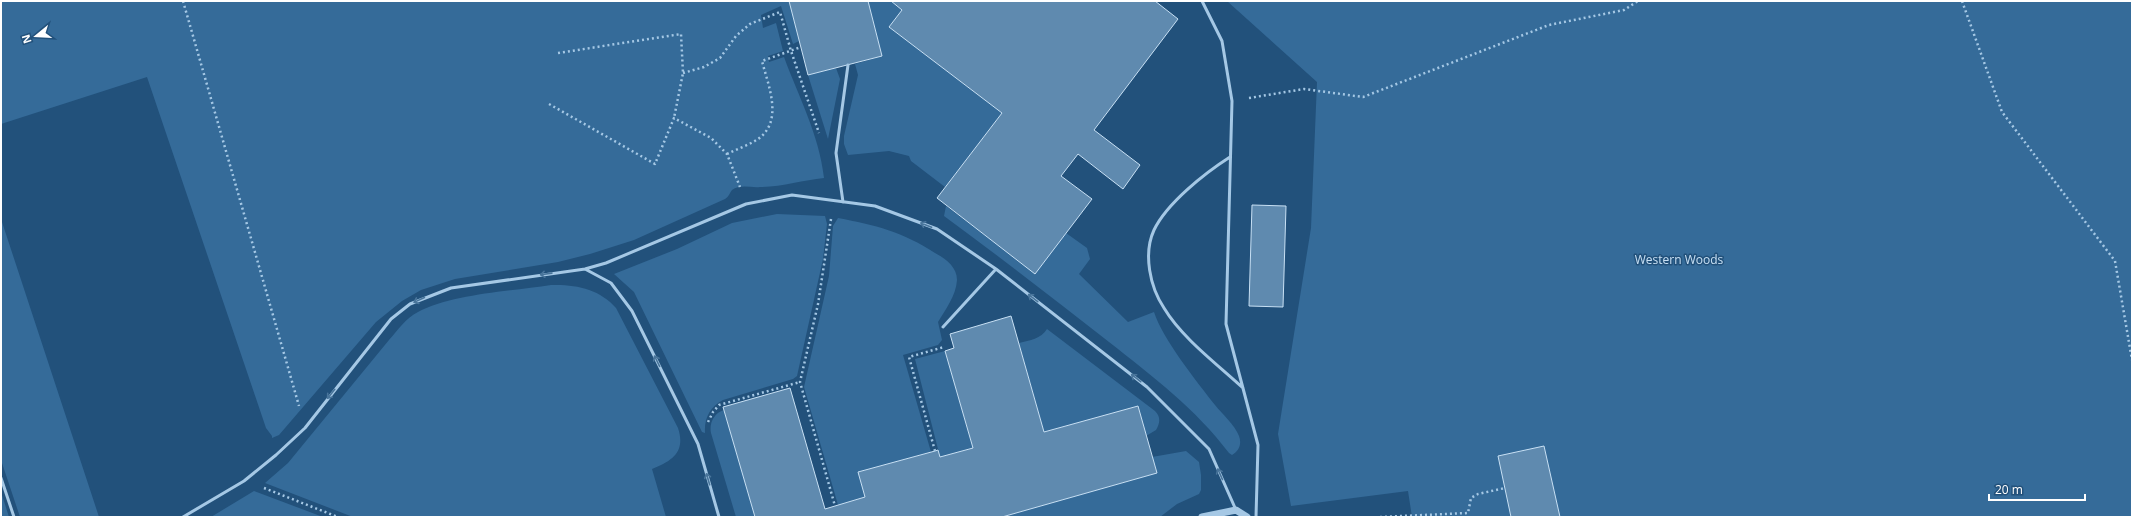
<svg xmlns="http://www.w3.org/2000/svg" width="2133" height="518" viewBox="0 0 2133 518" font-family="'Open Sans',sans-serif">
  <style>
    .green { fill: #356b99 }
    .building { fill: #5f8aaf; stroke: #c8e0f4 }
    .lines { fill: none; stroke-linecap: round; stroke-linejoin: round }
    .path { stroke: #a5c8e5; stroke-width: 2.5; stroke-dasharray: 2 3; stroke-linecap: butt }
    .service { stroke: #a5c8e5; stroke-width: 3 }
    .tertiary { stroke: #a5c8e5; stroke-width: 7 }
    .oneway { stroke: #49759b }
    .labels { text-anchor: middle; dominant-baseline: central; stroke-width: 3; stroke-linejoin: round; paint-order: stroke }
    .park-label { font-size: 12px; fill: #c8e0f4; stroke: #22517b }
  </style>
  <rect width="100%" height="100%" fill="#22517b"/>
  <path class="green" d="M1 1H789L799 41 793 44 781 6 761 15 763 28 776 23 783 51 768 56 769 62 784 57C799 98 819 134 824 178 803 180 782 187 760 187 751 188 740 184 732 190 730 192 729 197 725 199L634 240 590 254 558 262 455 279 421 290 402 301 376 322 279 435 272 438V436L266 428 147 77 1 124Z
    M868 1H891L902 10 889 27 1002 113 945 187 911 161 909 156 889 151 848 155 844 144V136L858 75 855 64 882 56Z
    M1227 1H2132V517H1412L1408 491 1291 506 1278 434 1311 228 1317 82Z
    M836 68 840 79 828 139 808 75Z
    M946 206 1035 273 1066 233 1087 248 1090 259 1079 274 1128 322 1154 312C1162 338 1197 382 1215 405 1222 414 1235 425 1239 436 1242 444 1239 451 1232 455L1229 453C1196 409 1152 376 1109 342 1054 299 1000 257 944 216Z
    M777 214 825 216 827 224 823 259 797 376 793 379 723 400C710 407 704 418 705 433L702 432 634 292 614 274 677 249 732 223Z
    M838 218C875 225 903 232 935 253 946 259 957 267 957 280 956 296 945 310 938 322L942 340 938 345 903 355 931 452 859 472 865 497 838 505 804 387 829 276 833 226Z
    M1 219 99 517H20L1 460Z
    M551 285C575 284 600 289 616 308L678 428C686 452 672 461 652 469L666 517H353L265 483 288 463 389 340C398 330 406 318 418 312 451 294 513 291 551 285Z
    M1047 329 1155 411C1161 417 1160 423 1156 430L1146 436 1138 406 1044 432 1019 343C1030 340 1041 339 1047 329Z
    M945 351 973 448 940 457 915 359Z
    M724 410 755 517H736L711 433C709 423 714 413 724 410Z
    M1186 451 1199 462 1201 475V490L1199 494 1177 504 1160 517H1002L1157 473 1152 457Z
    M254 491 323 517H211Z
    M1 492 9 517H1Z"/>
  <path class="building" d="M789 1H868L882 56 808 75Z
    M891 1H1155L1178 19 1094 130 1140 165 1123 189 1078 154 1061 176 1092 199 1035 274 937 198 1002 113 889 27 902 10Z
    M1252 205 1286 206 1283 307 1249 306Z
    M1011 316 1044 432 1138 406 1157 473 1002 517H755L723 407 790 388 825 509 865 497 858 472 935 451 938 450 940 457 973 448 945 351 954 348 950 334Z
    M1544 446 1560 517H1511L1498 456Z"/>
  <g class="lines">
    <path class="path" d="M183 1 299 406
      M1962 1 2002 112 2115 261 2132 360
      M558 53 681 34 683 73 674 118
      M683 73 704 67 720 58 736 36 750 24 780 12 791 51 819 133
      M1249 98 1304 89 1363 97 1549 25 1624 10 1638 1
      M549 104 655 164 674 118 711 138 727 154 740 187
      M727 154C737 149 749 145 758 139 784 121 768 85 762 61L801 47
      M831 219 818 304 800 382 835 506
      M708 422 713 412 719 405 800 382
      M935 451 909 357 944 347
      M264 488 338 517
      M1380 517 1468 513 1471 498 1478 494 1505 488"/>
    <path class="service" d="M1202 1 1222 41 1232 101 1226 324 1258 445 1256 517
      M1230 157C1205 173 1167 203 1154 230 1143 254 1150 287 1164 308 1182 338 1217 364 1243 388
      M843 202 836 153 848 65
      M585 269 611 283 632 311 698 444 719 517
      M943 327 996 269
      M1 478 14 517
      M183 517 244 481 276 455 305 428 391 319 410 304 451 288 585 269 606 263 746 204 792 195 875 206 937 229 996 269 1147 387 1209 449 1236 510"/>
    <path class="tertiary" d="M1202 517 1236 510 1247 517"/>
  </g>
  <defs><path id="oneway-shaft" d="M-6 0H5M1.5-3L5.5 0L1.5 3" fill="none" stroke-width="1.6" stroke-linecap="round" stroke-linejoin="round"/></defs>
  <g class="oneway">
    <use href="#oneway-shaft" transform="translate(926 225) rotate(-159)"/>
    <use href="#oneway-shaft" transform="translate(546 274) rotate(172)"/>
    <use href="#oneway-shaft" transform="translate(1033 298) rotate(-142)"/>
    <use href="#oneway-shaft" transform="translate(419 300) rotate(155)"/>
    <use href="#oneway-shaft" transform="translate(657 361) rotate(-116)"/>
    <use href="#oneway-shaft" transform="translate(1136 378) rotate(-142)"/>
    <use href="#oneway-shaft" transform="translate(331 394) rotate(129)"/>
    <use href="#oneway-shaft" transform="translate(1220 474) rotate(-114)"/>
    <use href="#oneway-shaft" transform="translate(708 479) rotate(-106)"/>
  </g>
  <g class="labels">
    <g class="park-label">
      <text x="1679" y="259">Western Woods</text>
    </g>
  </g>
  <rect width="2133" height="518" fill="none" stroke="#ffffff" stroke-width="4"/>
  <g transform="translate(36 36) rotate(252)" stroke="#22517b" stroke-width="3" paint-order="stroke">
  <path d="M0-3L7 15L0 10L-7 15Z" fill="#ffffff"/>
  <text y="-6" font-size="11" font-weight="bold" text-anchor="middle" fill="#ffffff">N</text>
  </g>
  <path d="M1989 494v6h96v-6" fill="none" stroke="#ffffff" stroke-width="2"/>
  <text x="1995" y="494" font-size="12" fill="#ffffff" stroke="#22517b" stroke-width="3" paint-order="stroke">20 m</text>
</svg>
